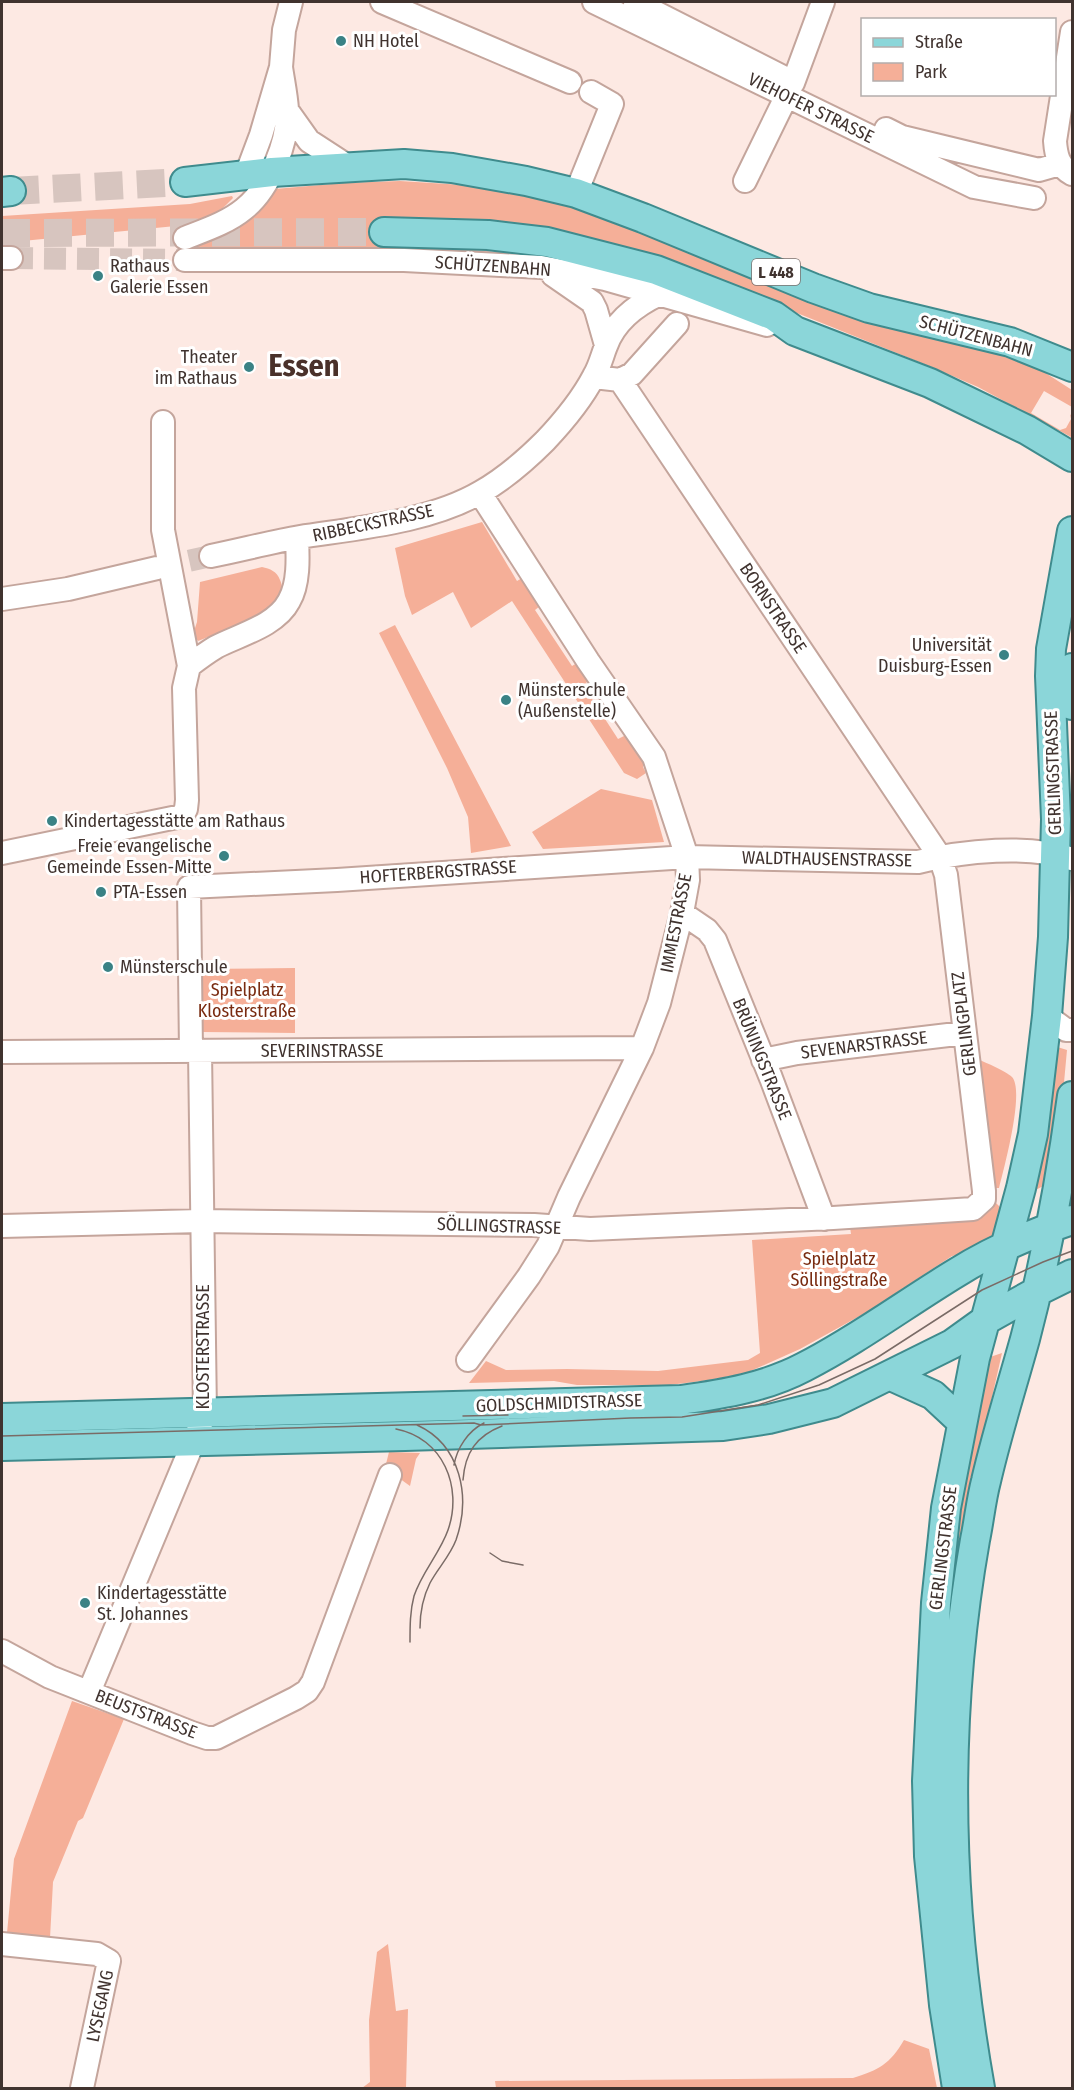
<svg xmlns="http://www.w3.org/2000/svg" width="1074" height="2090" viewBox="0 0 1074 2090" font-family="'Fira Sans Condensed',sans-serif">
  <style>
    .green { fill: #f5af98 }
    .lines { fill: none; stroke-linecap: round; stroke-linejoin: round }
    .minor-tunnel { stroke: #d7c5bf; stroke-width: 22; stroke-dasharray: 22 11; stroke-linecap: butt }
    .major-tunnel { stroke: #d7c5bf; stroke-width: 28; stroke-dasharray: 28 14; stroke-linecap: butt }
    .minor-casing { stroke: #c4a59c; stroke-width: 26 }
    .major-casing { stroke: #3f8b8d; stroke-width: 32 }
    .minor { stroke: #fff; stroke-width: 22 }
    .major { stroke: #8bd6d9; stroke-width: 28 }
    .tram { stroke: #7a6b66; stroke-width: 1.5 }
    .poi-dot { fill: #3a8285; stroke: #fff; stroke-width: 2 }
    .labels { text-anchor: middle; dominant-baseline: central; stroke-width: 6; stroke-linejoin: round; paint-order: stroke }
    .shield { fill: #fff; stroke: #79706d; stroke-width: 1.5 }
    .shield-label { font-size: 16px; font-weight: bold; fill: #40332f }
    .poi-label { font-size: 18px; fill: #40332f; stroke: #fff; text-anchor: start }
    .street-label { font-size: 18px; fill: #40332f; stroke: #fff }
    .park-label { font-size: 18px; fill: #792b10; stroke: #fff }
    .town-label { font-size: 30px; font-weight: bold; fill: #4a312a; stroke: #fff }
  </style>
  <rect width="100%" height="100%" fill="#fde9e3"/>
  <path class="green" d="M400 181 463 185 518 194 576 209 1010 355 1030 363 1072 390V407L1044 391 1031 413 1060 430 1066 428 1071 419 1070 414 1072 417 1071 437 978 387 934 368 710 278 621 249 443 247 534 256 186 250 187 247 275 189 343 183Z
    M232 196 233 198 219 212 186 225 2 243V216L190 204Z
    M482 522 517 581 522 578 540 606 535 610 572 666 582 660 594 677 583 685 618 739 626 735 646 757 643 767 646 773 637 779 624 773 512 601 471 628 453 592 412 615 405 596 395 548Z
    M262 567C270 569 277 571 280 580 293 607 242 625 224 634L221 632 198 641 193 634 197 622 200 582Z
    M395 625 511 846 471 853 468 817 447 768 379 633Z
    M601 789 652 800 664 842 543 849 532 832Z
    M295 968V1033L202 1032 199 969Z
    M1051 1045 1067 1050 1061 1115 1045 1185 1032 1192Z
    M978 1059C986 1063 1006 1071 1012 1077 1025 1091 1004 1168 999 1188H993Z
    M992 1199 1002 1209 994 1237 969 1253 952 1256 867 1312 800 1349 746 1373 710 1380 669 1385H577L554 1381 469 1383 486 1361 506 1370 567 1369 658 1371 748 1360 760 1353 752 1240 851 1234 850 1227Z
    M1002 1353 973 1481 958 1583 953 1581 960 1485 984 1359Z
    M389 1452 420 1453 416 1459 410 1486 385 1468Z
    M72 1701 124 1719 83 1818 78 1821 53 1882 50 1938 7 1933 14 1859Z
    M388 1944 396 2011 408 2009 406 2088H362L370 2082 369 2020 377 1952Z
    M904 2040 929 2049 937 2088H496L495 2081 853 2078C879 2070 890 2064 904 2040Z"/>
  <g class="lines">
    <path class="minor-tunnel" d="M11 258 185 260
      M157 568 211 556"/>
    <path class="major-tunnel" d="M11 191 185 182
      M2 233 384 232"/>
    <g class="minor-casing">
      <path id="minor" d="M382 2 570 82
        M594 2 974 187 1034 198
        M635 2 789 80
        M1072 32 1055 141C1056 156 1059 167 1072 174
        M287 110 309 141 349 167
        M886 129 902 137 1039 170 1060 164
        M246 175 261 135 281 67 284 30 291 2
        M745 181 787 95 784 88 786 84 793 83 823 2
        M576 193 612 104 591 92
        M185 238C205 230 227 223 244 209 269 189 289 142 287 109 286 95 283 81 281 67
        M2 258H11
        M185 260H404L541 267 605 279 767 325
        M553 275 592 302 596 310 606 345
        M620 380 632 374 677 324
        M163 422V530L189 666
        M211 556C241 550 271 542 300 537 358 528 430 522 481 492 504 479 526 460 545 441 563 422 582 399 594 376 600 366 602 356 606 346 615 321 636 305 660 294
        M2 599 68 589 157 568
        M2 853 182 816 186 809 187 800 184 688 189 666C198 659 206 653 216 647 239 635 276 626 289 601 299 584 298 558 297 538
        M682 913 707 930 715 940 771 1078 824 1219
        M1047 1016 1066 1030H1072
        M191 1051 189 887 337 880 687 857 918 862C963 851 1029 844 1072 859
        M2 1052 642 1048
        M763 1060 797 1053 965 1033
        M2 1226 201 1221 534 1225 590 1229 833 1218 973 1209 984 1199V1191L946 875 940 857 620 380 594 377
        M468 1360 529 1276 548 1246 569 1197 642 1048 659 1003 682 913 688 880 687 857 654 757 588 661 480 493
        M2 1651 50 1677 192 1733 207 1738H216L296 1698 307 1691 313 1682 390 1475
        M89 1692 205 1414 200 1051
        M2 1944 97 1954 109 1961 82 2088"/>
    </g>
    <g class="major-casing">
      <path id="major" d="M185 182 272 172 404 164 452 168 526 181 576 193 643 218 813 288 869 308 1010 342 1072 367
        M2 192 11 191
        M384 232 488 235 547 242 656 270 774 316 795 331 930 383 1027 430 1072 457
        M1072 668V705
        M891 1376 933 1395 962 1422
        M2 1418 681 1400C724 1394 766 1387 804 1367 857 1340 905 1304 956 1273 991 1251 1033 1233 1072 1220
        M2 1446 405 1436 723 1426 769 1419 833 1403 952 1344 984 1321 1036 1292 1072 1274
        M957 2088 944 2005 929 1856 927 1781 936 1603 946 1508 975 1358 1021 1188 1033 1134 1047 1016 1053 937 1056 819 1050 676 1051 649 1072 531
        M980 2088C948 1908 943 1721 975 1540 979 1521 981 1500 986 1481 997 1433 1012 1386 1025 1339 1046 1259 1061 1178 1072 1096"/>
    </g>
    <use href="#minor" class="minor"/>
    <use href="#major" class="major"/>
    <path class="tram" d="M463 1416 508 1415
      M417 1425C461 1445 471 1497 456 1540 450 1556 438 1568 430 1583 423 1597 420 1613 420 1628
      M396 1429C443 1438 463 1487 448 1530 440 1553 422 1572 414 1596 410 1611 410 1626 410 1642
      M2 1436 474 1423 481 1425 630 1418 682 1417 758 1405 819 1385 875 1359 982 1290 1043 1262 1072 1251
      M454 1465C457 1448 468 1431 484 1423
      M463 1480C465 1453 476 1436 502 1426
      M490 1553 502 1561 523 1565"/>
  </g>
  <g class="poi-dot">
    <circle cx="341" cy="41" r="6"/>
    <circle cx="98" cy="276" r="6"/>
    <circle cx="249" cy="367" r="6"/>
    <circle cx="1004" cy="655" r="6"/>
    <circle cx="506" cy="700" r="6"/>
    <circle cx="52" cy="821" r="6"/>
    <circle cx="224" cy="856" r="6"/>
    <circle cx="101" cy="892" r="6"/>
    <circle cx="108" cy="967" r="6"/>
    <circle cx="85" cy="1603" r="6"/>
  </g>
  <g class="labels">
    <rect class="shield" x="752" y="259" width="48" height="26" rx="4.5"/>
    <g class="shield-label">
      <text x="776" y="272">L 448</text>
    </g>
    <g class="poi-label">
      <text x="353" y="41">NH Hotel</text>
      <text x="110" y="266">Rathaus<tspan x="110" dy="21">Galerie Essen</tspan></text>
      <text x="237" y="357" text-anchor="end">Theater<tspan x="237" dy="21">im Rathaus</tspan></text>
      <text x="992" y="645" text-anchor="end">Universität<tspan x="992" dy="21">Duisburg-Essen</tspan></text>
      <text x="518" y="690">Münsterschule<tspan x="518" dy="21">(Außenstelle)</tspan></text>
      <text x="64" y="821">Kindertagesstätte am Rathaus</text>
      <text x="212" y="846" text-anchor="end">Freie evangelische<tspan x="212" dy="21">Gemeinde Essen-Mitte</tspan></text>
      <text x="113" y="892">PTA-Essen</text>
      <text x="120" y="967">Münsterschule</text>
      <text x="97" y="1593">Kindertagesstätte<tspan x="97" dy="21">St. Johannes</tspan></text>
    </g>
    <g class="street-label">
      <text transform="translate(811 108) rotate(26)">VIEHOFER STRASSE</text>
      <text transform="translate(493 266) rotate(4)">SCHÜTZENBAHN</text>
      <text transform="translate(976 336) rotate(15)">SCHÜTZENBAHN</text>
      <text transform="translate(373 523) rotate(-12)">RIBBECKSTRASSE</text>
      <text transform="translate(773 608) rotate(56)">BORNSTRASSE</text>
      <text transform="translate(1053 773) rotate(-92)">GERLINGSTRASSE</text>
      <text transform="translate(827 859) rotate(1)">WALDTHAUSENSTRASSE</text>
      <text transform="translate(438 872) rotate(-4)">HOFTERBERGSTRASSE</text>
      <text transform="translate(676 923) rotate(-79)">IMMESTRASSE</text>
      <text transform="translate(964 1024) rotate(-97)">GERLINGPLATZ</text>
      <text transform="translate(864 1045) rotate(-7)">SEVENARSTRASSE</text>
      <text x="322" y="1051">SEVERINSTRASSE</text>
      <text transform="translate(762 1059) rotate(68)">BRÜNINGSTRASSE</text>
      <text transform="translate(499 1226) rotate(2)">SÖLLINGSTRASSE</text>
      <text transform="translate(203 1347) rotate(-90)">KLOSTERSTRASSE</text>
      <text transform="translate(559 1403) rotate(-2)">GOLDSCHMIDTSTRASSE</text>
      <text transform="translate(943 1548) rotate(-83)">GERLINGSTRASSE</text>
      <text transform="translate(146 1714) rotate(21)">BEUSTSTRASSE</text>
      <text transform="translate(100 2006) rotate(-78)">LYSEGANG</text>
    </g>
    <g class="park-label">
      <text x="247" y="990">Spielplatz<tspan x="247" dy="21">Klosterstraße</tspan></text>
      <text x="839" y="1259">Spielplatz<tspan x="839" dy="21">Söllingstraße</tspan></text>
    </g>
    <g class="town-label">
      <text x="304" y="366">Essen</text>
    </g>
  </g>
  <rect width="1074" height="2090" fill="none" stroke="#40332f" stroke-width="6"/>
  <rect x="861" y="18" width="195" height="78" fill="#ffffff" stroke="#b3adac" stroke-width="1.5"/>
  <rect x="873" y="38" width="30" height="9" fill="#8bd6d9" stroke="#b3adac" stroke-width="1.5"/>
  <text x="915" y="48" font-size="18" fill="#40332f">Straße</text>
  <rect x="873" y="63" width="30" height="18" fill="#f5af98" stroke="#b3adac" stroke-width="1.5"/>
  <text x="915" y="78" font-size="18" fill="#40332f">Park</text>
</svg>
